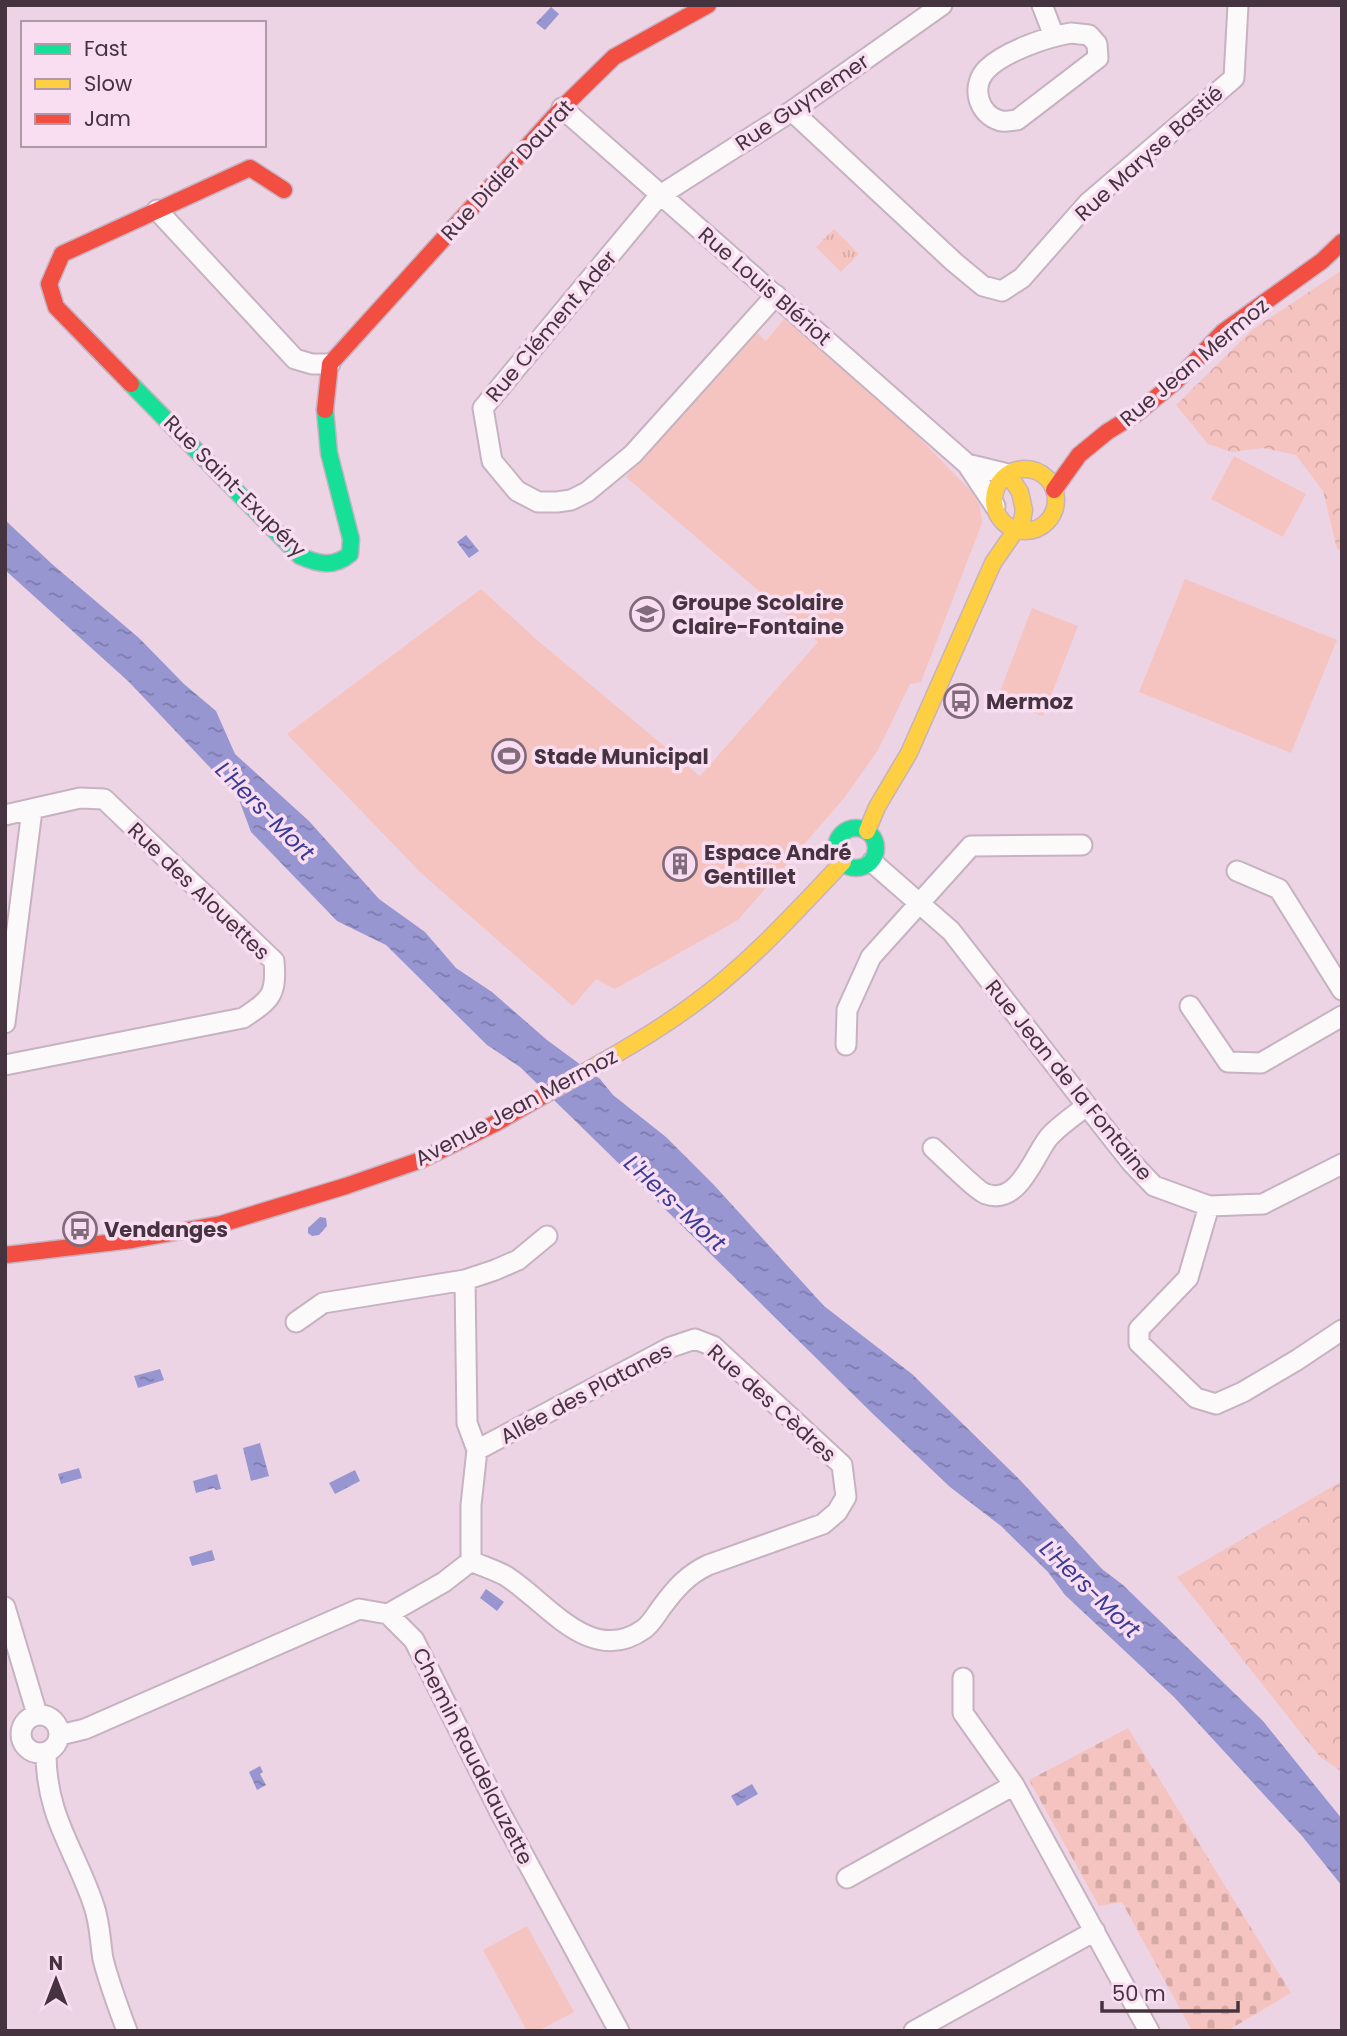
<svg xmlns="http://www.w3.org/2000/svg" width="1347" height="2036" viewBox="0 0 1347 2036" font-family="Poppins,sans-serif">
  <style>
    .grass { fill: #f6c4c0 }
    .forest { fill: url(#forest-crowns) }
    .cemetery { fill: url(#cemetery-stones) }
    .park { fill: url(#park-tufts) }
    .water { fill: url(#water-ripples) }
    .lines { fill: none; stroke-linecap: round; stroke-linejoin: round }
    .street-casing { stroke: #c6b2c0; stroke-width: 23 }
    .fast-casing { stroke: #c6b2c0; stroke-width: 19 }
    .slow-casing { stroke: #c6b2c0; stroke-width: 19 }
    .jam-casing { stroke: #c6b2c0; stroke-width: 19 }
    .street { stroke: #fcf9fb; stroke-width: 19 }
    .fast { stroke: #16e098; stroke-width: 16 }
    .slow { stroke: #ffcf43; stroke-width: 16 }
    .jam { stroke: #f24e42; stroke-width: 16 }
    .labels { text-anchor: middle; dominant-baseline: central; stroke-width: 7; stroke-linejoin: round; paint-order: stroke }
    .street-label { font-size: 21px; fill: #463340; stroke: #f9ddf1 }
    .poi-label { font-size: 21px; font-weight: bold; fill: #463340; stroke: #f9ddf1; text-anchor: start }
    .water-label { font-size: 23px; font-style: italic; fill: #393b96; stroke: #f9ddf1 }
  </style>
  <defs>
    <pattern id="forest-crowns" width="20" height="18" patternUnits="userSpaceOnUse" patternTransform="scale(1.75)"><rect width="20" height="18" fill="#f6c4c0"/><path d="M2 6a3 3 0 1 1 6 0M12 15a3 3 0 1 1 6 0" fill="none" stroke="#d4a9a6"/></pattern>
    <pattern id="cemetery-stones" width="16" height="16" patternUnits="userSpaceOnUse" patternTransform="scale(1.75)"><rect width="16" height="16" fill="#f6c4c0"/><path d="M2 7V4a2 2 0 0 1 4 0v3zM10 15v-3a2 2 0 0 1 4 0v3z" fill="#d4a9a6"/></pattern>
    <pattern id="park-tufts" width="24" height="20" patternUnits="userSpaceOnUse" patternTransform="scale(1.75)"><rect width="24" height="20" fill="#f6c4c0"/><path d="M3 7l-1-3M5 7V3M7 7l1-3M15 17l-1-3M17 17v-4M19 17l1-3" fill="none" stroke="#d4a9a6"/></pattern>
    <pattern id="water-ripples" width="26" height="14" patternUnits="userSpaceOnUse" patternTransform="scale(1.75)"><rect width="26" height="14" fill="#9796d1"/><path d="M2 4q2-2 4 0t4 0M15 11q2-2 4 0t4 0" fill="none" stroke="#7d7bab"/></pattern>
  </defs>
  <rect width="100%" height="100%" fill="#ecd4e5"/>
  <path class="grass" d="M784 319 892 410 972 492 980 506 982 523 921 682 910 684 878 750 845 797 738 920 615 989 596 979 573 1006 421 873 287 734 481 589 536 639 700 776 818 642 626 477 754 330 766 341Z
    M1234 456 1306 494 1283 537 1211 499Z
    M1185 579 1337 640 1291 753 1139 692Z
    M1032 608 1078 626 1043 716 997 699Z
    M527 1926 574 2012 538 2031H527L483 1950Z"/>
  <path class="forest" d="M1342 270V552L1337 549 1323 491 1296 455 1263 448 1232 452 1208 444 1176 405 1253 329Z
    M1342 1481V1772L1320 1757 1177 1577Z"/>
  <path class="cemetery" d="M1128 1728 1291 1993 1227 2031H1192L1122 1902 1099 1906 1029 1780Z"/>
  <path class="park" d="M834 229 859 254 841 272 816 247Z"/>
  <path class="water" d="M551 7 559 14 545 30 536 23Z
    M5 520 52 564 139 638 184 684 216 711 235 754 309 821 379 899 425 932 456 968 492 992 547 1040 600 1079 613 1095 666 1137 714 1185 824 1306 912 1374 1020 1480 1102 1569 1123 1585 1263 1721 1342 1819V1886L1302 1836 1174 1697 1065 1595 1048 1572 1001 1526 950 1487 873 1414 600 1145 520 1067 487 1045 386 945 337 921 251 832 238 797 129 682 5 570Z
    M466 535 479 551 469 558 457 542Z
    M320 1217 326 1218 327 1226 319 1235 312 1236 308 1233V1228Z
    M160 1369 164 1380 138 1388 134 1376Z
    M260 1443 269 1476 251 1481 243 1448Z
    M79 1468 82 1478 61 1484 58 1474Z
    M355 1470 360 1481 335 1494 329 1483Z
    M217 1474 221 1489 216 1490 214 1488 196 1493 193 1481Z
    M212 1550 215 1560 192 1566 189 1557Z
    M486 1589 504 1602 497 1611 480 1598Z
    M260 1766 263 1772 260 1774 266 1785 257 1790 249 1772Z
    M752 1784 758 1794 737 1806 731 1796Z"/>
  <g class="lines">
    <g class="street-casing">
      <path id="street" d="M1042 5 1054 36
        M1071 33 1089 35 1097 44 1098 58 1017 120C1013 120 1006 122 1001 121 978 115 970 86 987 69 1004 52 1046 37 1071 33Z
        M562 108 967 464 995 506
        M792 111 954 262 983 286 1002 291 1022 278 1088 203 1234 78 1238 5
        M157 210 295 359 312 364H330
        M776 295 633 454 587 492 571 500 557 502H538L517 491 492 461 483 408 659 196 792 111 942 5
        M967 464 1008 474
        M5 815 80 798 104 799 274 961C277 996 270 1000 243 1018L5 1065
        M872 862 951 931 1087 1106 1132 1163 1154 1186 1209 1206 1263 1204 1342 1164
        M1237 871 1279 889 1342 990
        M1190 1006 1228 1062 1261 1063 1342 1016
        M5 1023 32 810
        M846 1045 847 1010 871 957 971 846 1082 845
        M933 1148C942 1156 978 1192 986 1194 1019 1206 1034 1155 1049 1137 1060 1125 1073 1116 1087 1106
        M1209 1206 1188 1278 1139 1329V1343L1196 1398 1216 1404 1243 1392 1297 1360 1342 1330
        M465 1280 467 1423 477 1450 471 1505V1561C482 1566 495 1570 506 1576 548 1603 591 1667 644 1629 651 1624 656 1615 661 1608 675 1589 687 1575 708 1565L823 1524 837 1512 846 1497 842 1465 713 1346 695 1339 671 1347 477 1450
        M296 1322 323 1303 465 1280 495 1270 518 1260 547 1236
        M5 1607 37 1714
        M388 1614 444 1582 471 1561
        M963 1678V1713L1014 1785 1149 2031
        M21 1734a19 19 0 1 1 38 0a19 19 0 1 1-38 0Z
        M60 1735 85 1729 359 1609 388 1614 414 1640 500 1812 619 2031
        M46 1753C46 1817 75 1849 94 1906 100 1923 100 1941 103 1959 109 1983 118 2007 127 2031
        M847 1878 1014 1785
        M914 2031 1095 1931"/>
    </g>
    <g class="fast-casing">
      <path id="fast" d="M131 384 300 556C318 564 334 568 350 554L351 539 329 453 325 410
        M836 848a20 20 0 1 1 40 0a20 20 0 1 1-40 0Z"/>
    </g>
    <g class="slow-casing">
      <path id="slow" d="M994 500a31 31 0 1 1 62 0a31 31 0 1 1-62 0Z
        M867 831 877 807 909 753 993 563 1022 521 1024 510 1020 492 1008 474
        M562 1085C606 1060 650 1036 691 1006 748 965 795 913 843 862"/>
    </g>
    <g class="jam-casing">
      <path id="jam" d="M131 384 56 307 49 284 62 254 250 168 284 190
        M325 410 330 364 562 108 614 57 708 5
        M1054 490 1079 455 1107 432 1136 414 1176 381 1223 332 1322 261 1342 242
        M5 1255 132 1240 221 1224 346 1186 421 1160 496 1123 562 1085"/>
    </g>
    <use href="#street" class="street"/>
    <use href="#fast" class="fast"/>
    <use href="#slow" class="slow"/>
    <use href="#jam" class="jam"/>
  </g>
  <defs>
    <g id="school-ring" transform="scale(1.75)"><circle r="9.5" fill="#f9ddf1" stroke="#806b7a" stroke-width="1.5"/><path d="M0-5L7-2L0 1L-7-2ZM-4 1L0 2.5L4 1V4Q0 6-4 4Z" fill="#806b7a"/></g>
    <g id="bus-ring" transform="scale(1.75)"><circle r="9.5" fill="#f9ddf1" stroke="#806b7a" stroke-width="1.5"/><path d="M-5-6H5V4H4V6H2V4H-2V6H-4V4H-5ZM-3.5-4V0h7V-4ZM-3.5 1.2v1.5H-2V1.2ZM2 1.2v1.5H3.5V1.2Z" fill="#806b7a"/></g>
    <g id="stadium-ring" transform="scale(1.75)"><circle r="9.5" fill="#f9ddf1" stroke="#806b7a" stroke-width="1.5"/><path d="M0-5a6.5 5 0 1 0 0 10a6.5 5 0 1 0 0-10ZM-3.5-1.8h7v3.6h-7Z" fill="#806b7a"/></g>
    <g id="building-ring" transform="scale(1.75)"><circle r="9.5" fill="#f9ddf1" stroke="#806b7a" stroke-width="1.5"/><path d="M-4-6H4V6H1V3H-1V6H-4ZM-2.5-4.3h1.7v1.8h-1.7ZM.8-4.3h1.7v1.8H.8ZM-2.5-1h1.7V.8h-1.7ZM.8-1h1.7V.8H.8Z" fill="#806b7a"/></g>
  </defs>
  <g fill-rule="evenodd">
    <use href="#school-ring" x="647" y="614"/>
    <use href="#bus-ring" x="961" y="701"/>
    <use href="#stadium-ring" x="509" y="756"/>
    <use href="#building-ring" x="680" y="864"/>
    <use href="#bus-ring" x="80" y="1229"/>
  </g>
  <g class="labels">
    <g class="street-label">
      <text transform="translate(802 102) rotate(-34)">Rue Guynemer</text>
      <text transform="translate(1149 153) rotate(-42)">Rue Maryse Bastié</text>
      <text transform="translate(507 170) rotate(-47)">Rue Didier Daurat</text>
      <text transform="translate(765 286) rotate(41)">Rue Louis Blériot</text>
      <text transform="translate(551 326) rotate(-50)">Rue Clément Ader</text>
      <text transform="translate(1194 362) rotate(-40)">Rue Jean Mermoz</text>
      <text transform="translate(235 486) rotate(45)">Rue Saint-Exupéry</text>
      <text transform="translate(199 891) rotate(44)">Rue des Alouettes</text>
      <text transform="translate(1069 1080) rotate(51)">Rue Jean de la Fontaine</text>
      <text transform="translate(516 1107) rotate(-28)">Avenue Jean Mermoz</text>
      <text transform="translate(586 1393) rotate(-28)">Allée des Platanes</text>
      <text transform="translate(772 1403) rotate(42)">Rue des Cèdres</text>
      <text transform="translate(473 1756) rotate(63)">Chemin Raudelauzette</text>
    </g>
    <g class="poi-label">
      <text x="672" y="602">Groupe Scolaire<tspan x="672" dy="24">Claire-Fontaine</tspan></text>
      <text x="986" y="701">Mermoz</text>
      <text x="534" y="756">Stade Municipal</text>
      <text x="704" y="852">Espace André<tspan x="704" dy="24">Gentillet</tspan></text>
      <text x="104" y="1229">Vendanges</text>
    </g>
    <g class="water-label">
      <text transform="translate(265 811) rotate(45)">L'Hers-Mort</text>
      <text transform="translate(675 1203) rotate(43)">L'Hers-Mort</text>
      <text transform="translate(1090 1589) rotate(44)">L'Hers-Mort</text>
    </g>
  </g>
  <rect width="1347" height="2036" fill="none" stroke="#463340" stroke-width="14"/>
  <rect x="21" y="21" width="245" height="126" fill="#f9ddf1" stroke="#b199aa" stroke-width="2"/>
  <rect x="35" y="44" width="35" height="10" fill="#16e098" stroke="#b199aa" stroke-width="2"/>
  <text x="84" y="56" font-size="21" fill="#463340">Fast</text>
  <rect x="35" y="79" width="35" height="10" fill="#ffcf43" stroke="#b199aa" stroke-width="2"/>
  <text x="84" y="91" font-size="21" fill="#463340">Slow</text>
  <rect x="35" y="114" width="35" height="10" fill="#f24e42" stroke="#b199aa" stroke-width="2"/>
  <text x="84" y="126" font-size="21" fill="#463340">Jam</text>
  <g transform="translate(56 1980)" stroke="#f9ddf1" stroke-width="5" paint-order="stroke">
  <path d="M0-5L12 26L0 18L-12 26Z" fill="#463340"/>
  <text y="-10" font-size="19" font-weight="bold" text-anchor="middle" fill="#463340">N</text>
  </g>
  <path d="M1102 2001v10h136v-10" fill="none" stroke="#463340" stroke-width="3.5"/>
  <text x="1112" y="2001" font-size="21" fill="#463340" stroke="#f9ddf1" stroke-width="5" paint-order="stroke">50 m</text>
</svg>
